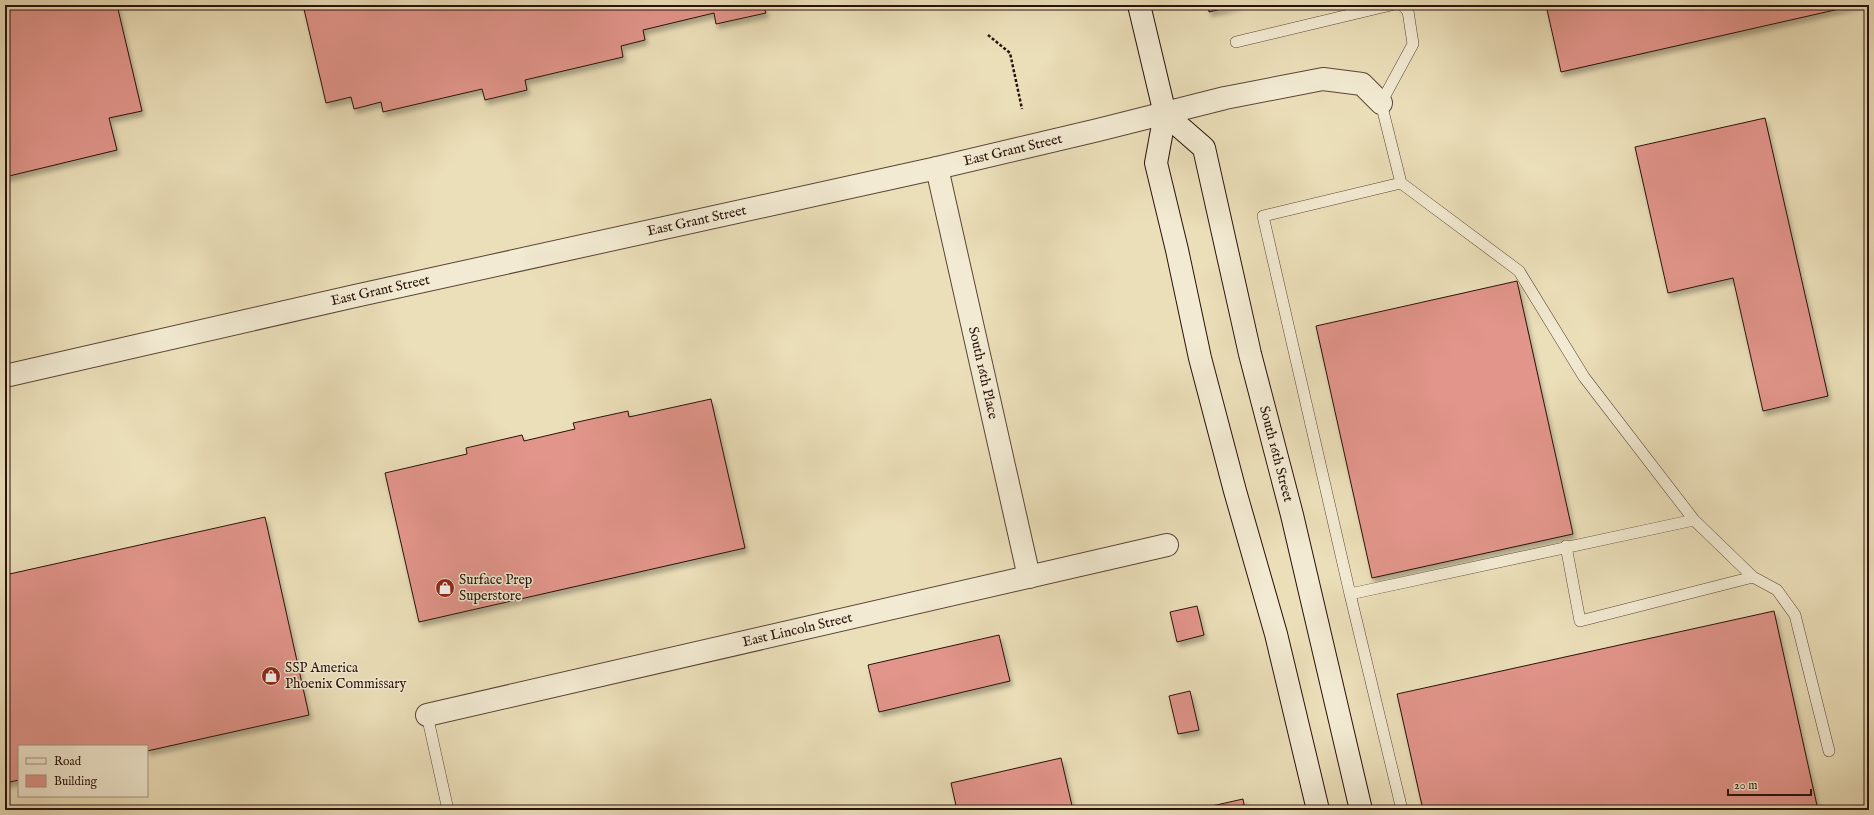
<svg xmlns="http://www.w3.org/2000/svg" width="1874" height="815" viewBox="0 0 1874 815" font-family="'IM FELL English',serif">
  <style>
    .building { fill: #e2958b; stroke: #29120a; filter: url(#shadow) }
    .lines { fill: none; stroke-linecap: round; stroke-linejoin: round }
    .service-casing { stroke: #5a4536; stroke-width: 12 }
    .minor-casing { stroke: #5a4536; stroke-width: 24 }
    .secondary-casing { stroke: #29120a; stroke-width: 24 }
    .path { stroke: #29120a; stroke-width: 2.5; stroke-dasharray: 3 2; stroke-linecap: butt }
    .service { stroke: #f2ead2; stroke-width: 11 }
    .minor { stroke: #f2ead2; stroke-width: 22 }
    .secondary { stroke: #f2ead2; stroke-width: 22 }
    .labels { text-anchor: middle; dominant-baseline: central; stroke-width: 3; stroke-linejoin: round; paint-order: stroke }
    .street-label { font-size: 14px; fill: #29120a; stroke: #f2ead2 }
    .poi-label { font-size: 14px; fill: #29120a; stroke: #f2ead2; text-anchor: start }
  </style>
  <defs>
    <filter id="shadow"><feDropShadow dx="2.5" dy="4.5" stdDeviation="2" flood-color="#0004"/></filter>
  </defs>
  <rect width="100%" height="100%" fill="#ebdfb9"/>
  <filter id="stains"><feTurbulence type="fractalNoise" baseFrequency=".005" numOctaves="4"/><feColorMatrix values="0 0 0 0 .2 0 0 0 0 .09 0 0 0 0 .02 0 0 0 .5 -.17"/></filter>
  <radialGradient id="worn" r=".72"><stop offset=".6" stop-color="#630" stop-opacity="0"/><stop offset="1" stop-color="#630" stop-opacity=".3"/></radialGradient>
  <path class="building" d="M5 5H117L142 111 109 118 117 150 5 177Z
    M303 5H763L766 13 716 24 714 13 643 30 645 40 621 46 623 57 525 80 527 90 485 100 482 89 383 112 381 102 354 109 351 97 326 103Z
    M1208 5H1239L1209 12Z
    M1546 5H1857L1561 72Z
    M1765 118 1828 396 1763 411 1733 278 1668 293 1635 147Z
    M1517 281 1573 534 1372 578 1316 326Z
    M711 399 745 548 419 622 385 473 467 454 466 448 522 435 524 441 575 429 573 423 628 411 629 417Z
    M265 517 309 715 147 751V746H19V780L5 783V575Z
    M1197 606 1204 635 1177 642 1170 612Z
    M1774 611 1818 810H1423L1397 694Z
    M999 635 1010 681 879 712 868 665Z
    M1190 691 1199 730 1178 734 1169 696Z
    M1061 758 1073 810H957L951 783Z
    M1243 799 1245 810H1194Z"/>
  <g class="lines">
    <g class="service-casing">
      <path id="service" d="M1236 42 1391 5
        M1401 183 1263 216 1350 594 1694 520 1584 377 1519 271 1401 183 1381 103 1413 44 1408 11 1402 5
        M1566 546 1580 621 1753 577 1694 520
        M1753 577 1777 590 1795 615 1829 751
        M1350 594 1402 810
        M427 715 448 810"/>
    </g>
    <g class="minor-casing">
      <g id="minor">
        <path id="s1" d="M937 168 1029 577"/>
        <path id="s2" d="M5 376 355 296 937 168 1098 130 1225 98 1323 79 1362 84 1381 103"/>
        <path id="s3" d="M427 715 1167 545"/>
      </g>
    </g>
    <g class="secondary-casing">
      <g id="secondary">
        <path d="M1139 5 1165 114 1156 163 1177 250 1200 358 1235 491 1276 634 1318 810"/>
        <path id="s4" d="M1165 114 1204 148 1250 354 1292 515 1361 810"/>
      </g>
    </g>
    <path class="path" d="M988 35 1010 53 1022 109"/>
    <use href="#service" class="service"/>
    <use href="#minor" class="minor"/>
    <use href="#secondary" class="secondary"/>
  </g>
  <defs>
    <g id="shop-disc" transform="scale(1)"><circle r="9.5" fill="#8f2418" stroke="#f2ead2"/><path d="M-5-2.5h2.3a2.7 3.5 0 0 1 5.4 0H5L5.5 6h-11ZM-1.5-2.5h3a1.5 2.3 0 0 0-3 0Z" fill="#fff"/></g>
  </defs>
  <g fill-rule="evenodd">
    <use href="#shop-disc" x="445" y="588"/>
    <use href="#shop-disc" x="271" y="676"/>
  </g>
  <g class="labels">
    <g class="street-label">
      <text stroke="none"><textPath href="#s2" startOffset="1033">East Grant Street</textPath></text>
      <text stroke="none"><textPath href="#s2" startOffset="709">East Grant Street</textPath></text>
      <text stroke="none"><textPath href="#s2" startOffset="385">East Grant Street</textPath></text>
      <text stroke="none"><textPath href="#s1" startOffset="210">South 16th Place</textPath></text>
      <text stroke="none"><textPath href="#s4" startOffset="366">South 16th Street</textPath></text>
      <text stroke="none"><textPath href="#s3" startOffset="380">East Lincoln Street</textPath></text>
    </g>
    <g class="poi-label">
      <text x="459" y="580">Surface Prep<tspan x="459" dy="16">Superstore</tspan></text>
      <text x="285" y="668">SSP America<tspan x="285" dy="16">Phoenix Commissary</tspan></text>
    </g>
  </g>
  <rect width="1874" height="815" fill="none" stroke="#ebdfb9" stroke-width="20"/>
  <rect x="6" y="6" width="1862" height="803" fill="none" stroke="#29120a" stroke-width="2"/>
  <rect x="10" y="10" width="1854" height="795" fill="none" stroke="#29120a"/>
  <rect x="18" y="745" width="130" height="52" fill="#f2ead2" stroke="#a29482"/>
  <rect x="26" y="758" width="20" height="6" fill="#f2ead2" stroke="#a29482"/>
  <text x="54" y="765" font-size="12" fill="#29120a">Road</text>
  <rect x="26" y="775" width="20" height="12" fill="#e2958b" stroke="#a29482"/>
  <text x="54" y="785" font-size="12" fill="#29120a">Building</text>
  <path d="M1728 789v6h83v-6" fill="none" stroke="#29120a" stroke-width="2"/>
  <text x="1734" y="789" font-size="12" fill="#29120a" stroke="#f2ead2" stroke-width="3" paint-order="stroke">20 m</text>
  <rect width="100%" height="100%" filter="url(#stains)"/>
  <rect width="100%" height="100%" fill="url(#worn)"/>
</svg>
